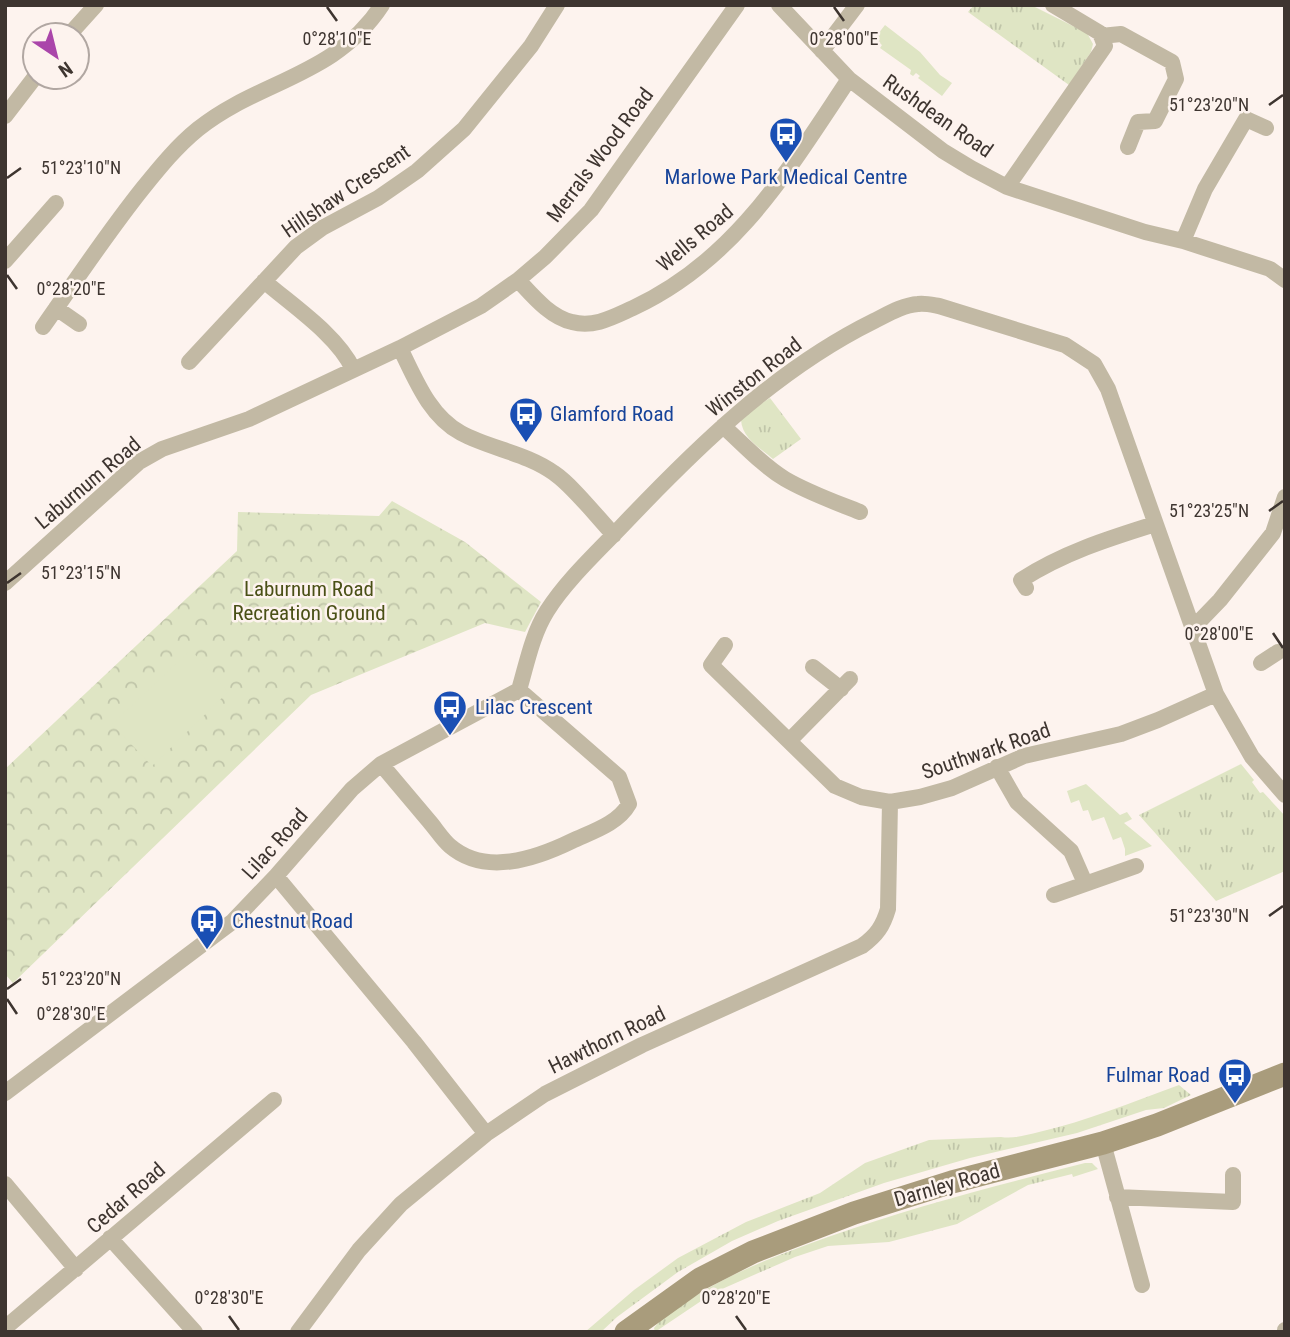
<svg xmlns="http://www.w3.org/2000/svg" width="1290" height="1337" viewBox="0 0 1290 1337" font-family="'Roboto Condensed',sans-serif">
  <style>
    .grass { fill: url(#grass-tufts) }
    .park { fill: url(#park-crowns) }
    .garden { fill: #dfe5c4 }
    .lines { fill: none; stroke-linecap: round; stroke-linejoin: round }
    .street { stroke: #c2b9a4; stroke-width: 16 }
    .secondary { stroke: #a99c7c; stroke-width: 23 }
    .ticks { fill: none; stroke: #3e3530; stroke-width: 2.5 }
    .labels { text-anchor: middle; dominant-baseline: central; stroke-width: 5; stroke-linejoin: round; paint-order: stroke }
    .street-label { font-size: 21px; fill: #3e3530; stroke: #fdf3ee }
    .transit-label { font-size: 21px; fill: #164399; stroke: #fdf3ee; text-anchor: start }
    .park-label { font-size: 21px; fill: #4a5016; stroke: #fdf3ee }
    .ticks-label { font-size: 18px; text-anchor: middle; fill: #3e3530; stroke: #fdf3ee; stroke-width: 5; stroke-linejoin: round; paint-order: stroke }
  </style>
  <defs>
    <pattern id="grass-tufts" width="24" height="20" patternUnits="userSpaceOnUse" patternTransform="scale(1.75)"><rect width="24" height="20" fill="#dfe5c4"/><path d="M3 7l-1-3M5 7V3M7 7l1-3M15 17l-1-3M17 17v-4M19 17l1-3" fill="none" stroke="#c0c5a9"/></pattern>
    <pattern id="park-crowns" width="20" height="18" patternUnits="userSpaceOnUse" patternTransform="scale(1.75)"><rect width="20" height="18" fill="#dfe5c4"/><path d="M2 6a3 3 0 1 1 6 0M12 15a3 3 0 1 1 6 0" fill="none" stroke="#c0c5a9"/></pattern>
  </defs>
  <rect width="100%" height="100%" fill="#fdf3ee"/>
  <path class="grass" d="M974 5H1031L1087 33 1093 44 1091 52 1069 85 968 12Z
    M770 398 801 439 773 459C760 448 742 438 741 420L748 412Z
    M1241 764 1254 780 1252 782 1260 793 1263 792 1285 816V871L1216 901 1139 815Z
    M1179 1085 1191 1095 1164 1108 1146 1110 1077 1133 970 1158 884 1183 778 1221 732 1241 678 1272 617 1317 601 1332H585L634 1290 678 1258 746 1222 820 1193 865 1163 929 1140 1001 1137C1014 1139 1026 1135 1039 1132 1087 1121 1132 1102 1179 1085Z
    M1085 1163H1092L1098 1169 1073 1177 1072 1174 1028 1185 957 1224 889 1242 828 1246 795 1257 713 1293 655 1332 654 1328C664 1315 678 1307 692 1298 734 1271 781 1254 828 1237 912 1207 998 1185 1085 1163Z"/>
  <path class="park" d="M392 501 465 542 541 602 525 632 485 623 311 695 13 983 5 974V769L237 551 238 512 379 516Z"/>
  <path class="garden" d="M885 25 920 52 940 75 952 83 942 96 918 78 920 76 916 73 913 76 910 74 911 70 880 48 882 45 874 39Z
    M191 650 228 692 152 766 112 724Z
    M1086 784 1120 815 1127 812 1132 819 1124 823 1152 846 1125 856V849L1121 837 1113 840 1104 817 1092 821 1088 810 1083 811 1079 800 1071 803 1067 791Z"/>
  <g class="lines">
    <path class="street" d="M779 5 849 79 943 151 971 168 1007 187 1145 232 1183 241 1270 269 1285 280
      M69 35 96 5
      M1101 36 1121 34 1172 62 1176 79 1155 121 1138 122 1128 147
      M822 51 857 5
      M5 116 35 77
      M1007 187 1105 46 1100 33 1053 5
      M1183 241 1205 189 1246 119 1266 128
      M5 261 56 203
      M518 280C533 296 550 317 572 322 594 328 613 317 633 308 736 260 788 170 849 79
      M264 281C293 306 337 335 353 369
      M56 308 79 324
      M43 327C76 280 107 233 143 188 160 167 177 146 198 129 259 80 335 77 382 5
      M400 348C415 378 429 416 461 433 491 449 526 453 554 473 572 485 598 518 614 535
      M189 362 296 247 322 228 378 198 417 171 464 129 531 46 557 5
      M723 426C743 444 762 465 785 479 809 493 835 502 860 512
      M5 583 139 462 162 449 249 419 400 348 481 306 518 280 545 257 591 210 737 5
      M1026 588 1021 580C1063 553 1107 539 1155 524
      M1193 628 1220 600 1273 533 1285 497
      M725 645 711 665 835 786 861 797 890 802 920 797 952 788 1024 756 1121 734 1158 720 1216 694
      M1261 663 1278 652
      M813 667 841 689
      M519 690C527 663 532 635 547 611 566 581 596 553 621 527 696 448 775 370 874 321 888 314 903 305 918 304 925 303 933 305 939 306L1065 345 1094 364 1108 389 1216 694 1252 757 1285 795
      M789 741 850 679
      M381 764C397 783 413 802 429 821 436 829 442 839 450 846 485 876 535 859 572 841 591 832 618 824 629 804L619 777 519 690
      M997 767 1017 802 1071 851 1085 883
      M276 876 414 1042 486 1134
      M1054 895 1136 866
      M5 1093 232 922 276 876 352 789 381 764 519 690
      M1103 1143 1142 1285
      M5 1184 76 1269
      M1117 1197 1233 1202V1175
      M110 1238 195 1332
      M5 1328 274 1100
      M298 1332 359 1250 401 1204 486 1134 545 1094 642 1045 862 946C877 935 883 926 888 909L890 802
      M1285 1332V1330"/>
    <path class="secondary" d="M626 1332 700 1279 753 1252 854 1213 952 1182 1103 1143 1157 1125 1285 1074"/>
  </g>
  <path class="ticks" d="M327 7 337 21M834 7 844 21M1269 105 1283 95M7 178 21 168M7 275 17 289M1269 511 1283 501M7 583 21 573M1273 633 1283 648M1269 916 1283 906M7 989 21 979M7 999 17 1014M229 1316 239 1330M736 1316 746 1330"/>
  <defs>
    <g id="bus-pin" transform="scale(1.75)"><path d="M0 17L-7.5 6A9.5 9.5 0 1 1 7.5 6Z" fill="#1a4fb4" stroke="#fdf3ee"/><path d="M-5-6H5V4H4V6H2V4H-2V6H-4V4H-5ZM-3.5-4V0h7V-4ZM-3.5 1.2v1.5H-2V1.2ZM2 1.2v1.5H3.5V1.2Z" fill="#fff"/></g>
  </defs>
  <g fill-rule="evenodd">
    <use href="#bus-pin" x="786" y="134"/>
    <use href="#bus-pin" x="526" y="414"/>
    <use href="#bus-pin" x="450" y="707"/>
    <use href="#bus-pin" x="207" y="921"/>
    <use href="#bus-pin" x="1235" y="1075"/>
  </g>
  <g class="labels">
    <g class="street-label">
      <text transform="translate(938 116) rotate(35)">Rushdean Road</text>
      <text transform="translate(600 155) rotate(-53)">Merrals Wood Road</text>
      <text transform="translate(346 191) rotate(-34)">Hillshaw Crescent</text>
      <text transform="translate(695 238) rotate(-40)">Wells Road</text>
      <text transform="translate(754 377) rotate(-38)">Winston Road</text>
      <text transform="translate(88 483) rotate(-40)">Laburnum Road</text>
      <text transform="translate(986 751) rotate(-19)">Southwark Road</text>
      <text transform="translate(275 844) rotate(-48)">Lilac Road</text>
      <text transform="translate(607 1040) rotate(-26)">Hawthorn Road</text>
      <text transform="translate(947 1185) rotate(-16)">Darnley Road</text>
      <text transform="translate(126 1198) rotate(-41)">Cedar Road</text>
    </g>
    <g class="transit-label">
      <text x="786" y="177" text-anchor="middle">Marlowe Park Medical Centre</text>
      <text x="550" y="414">Glamford Road</text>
      <text x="475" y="707">Lilac Crescent</text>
      <text x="232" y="921">Chestnut Road</text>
      <text x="1210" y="1075" text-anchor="end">Fulmar Road</text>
    </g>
    <g class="park-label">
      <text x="309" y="589">Laburnum Road<tspan x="309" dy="24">Recreation Ground</tspan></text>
    </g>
  </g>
  <g class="ticks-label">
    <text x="337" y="45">0°28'10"E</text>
    <text x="844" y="45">0°28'00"E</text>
    <text x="1209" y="111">51°23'20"N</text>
    <text x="81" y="174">51°23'10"N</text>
    <text x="71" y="295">0°28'20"E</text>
    <text x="1209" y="517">51°23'25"N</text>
    <text x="81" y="579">51°23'15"N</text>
    <text x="1219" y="640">0°28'00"E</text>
    <text x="1209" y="922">51°23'30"N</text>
    <text x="81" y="985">51°23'20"N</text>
    <text x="71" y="1020">0°28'30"E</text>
    <text x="229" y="1304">0°28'30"E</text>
    <text x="736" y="1304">0°28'20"E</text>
  </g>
  <rect width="1290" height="1337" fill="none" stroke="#3e3530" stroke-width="14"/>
  <g transform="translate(56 56) rotate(145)"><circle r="33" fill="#fdf3ee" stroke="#b1a7a2" stroke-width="2"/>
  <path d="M0-5L12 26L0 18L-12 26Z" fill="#aa45aa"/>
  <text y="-10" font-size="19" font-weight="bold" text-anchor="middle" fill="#3e3530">N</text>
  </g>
</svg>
